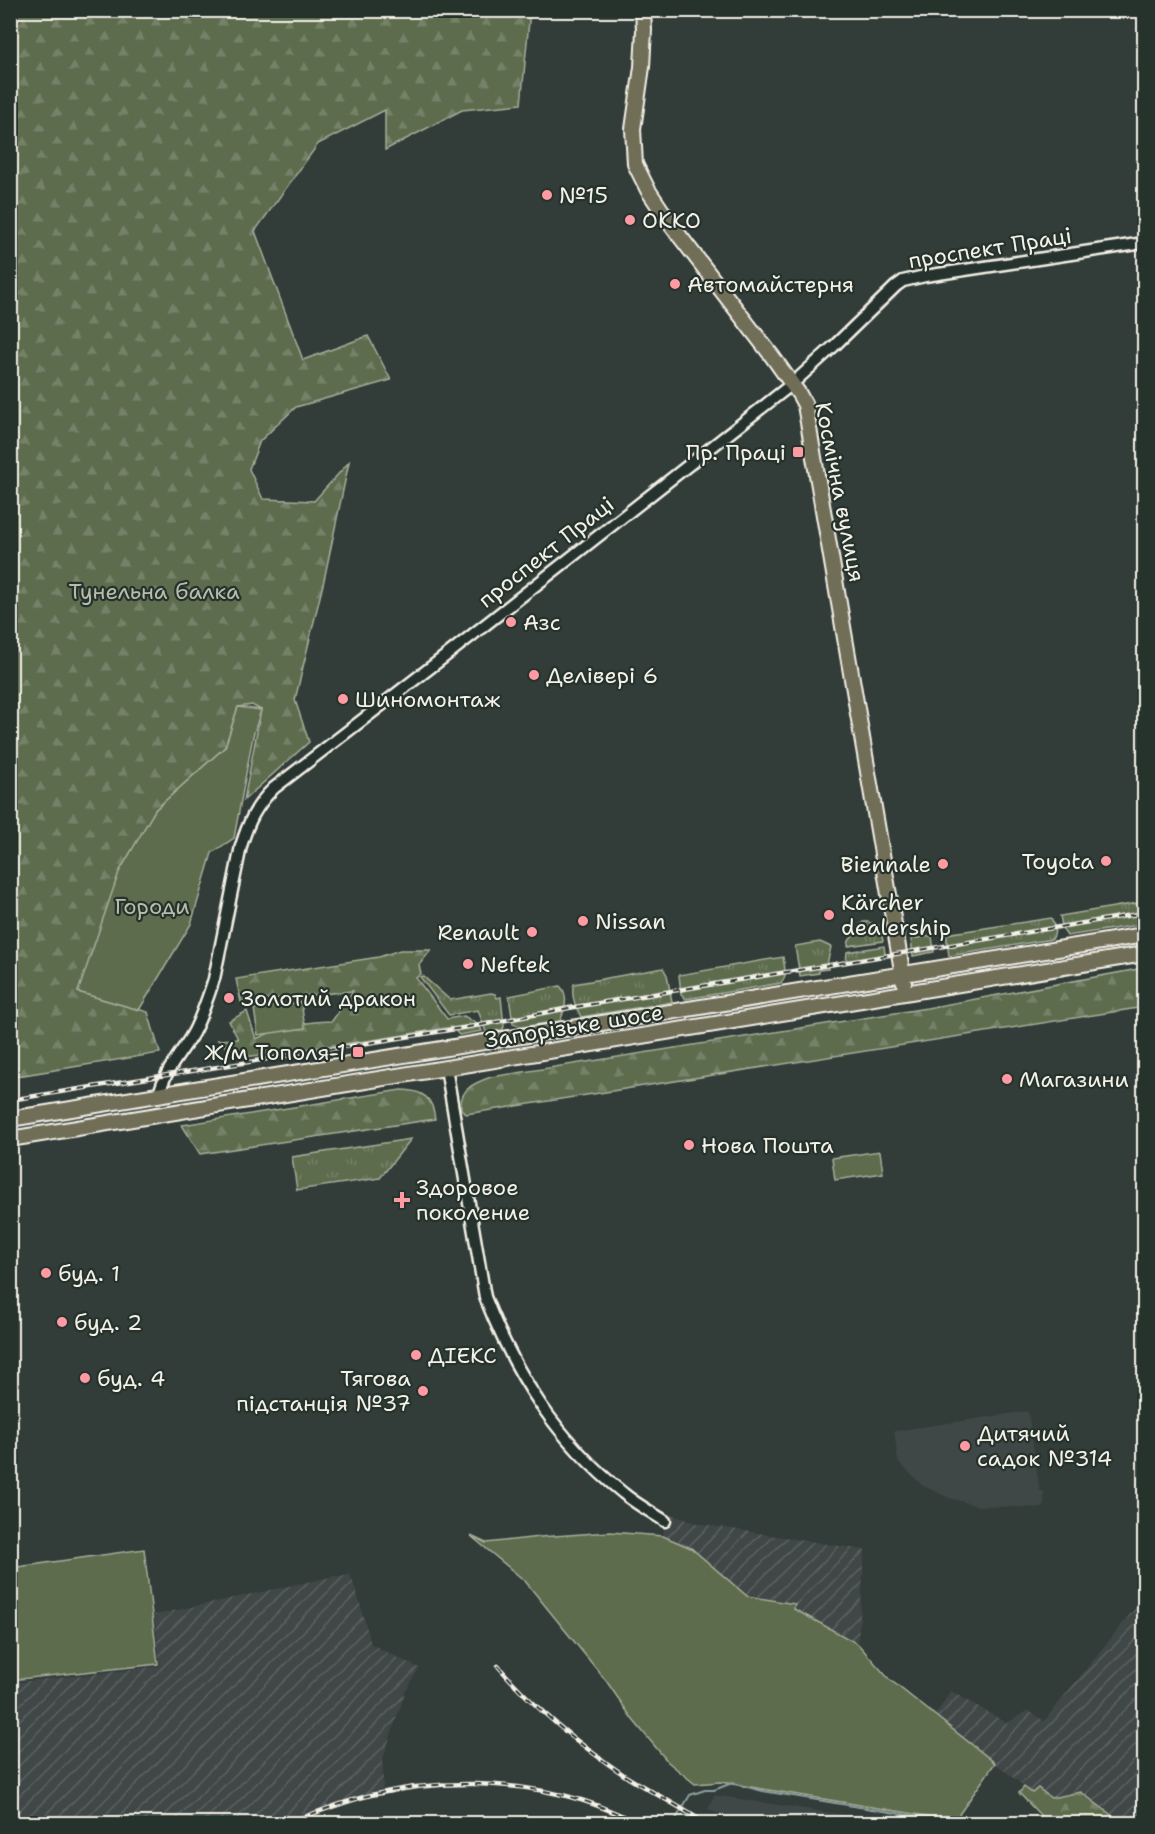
<svg xmlns="http://www.w3.org/2000/svg" width="1155" height="1834" viewBox="0 0 1155 1834" font-family="'Shantell Sans',sans-serif">
  <style>
    .built { fill: #414647 }
    .industrial { fill: url(#industrial-furrows) }
    .grass { fill: url(#grass-tufts); stroke: #a8ae9b; stroke-width: 1.5 }
    .forest { fill: url(#forest-firs); stroke: #a8ae9b; stroke-width: 1.5 }
    .garden { fill: #5d6c4e; stroke: #a8ae9b; stroke-width: 1.5 }
    .lines { fill: none; stroke-linecap: round; stroke-linejoin: round }
    .stream { stroke: #8ca09e; stroke-width: 2 }
    .minor-casing { stroke: #f4f1e8; stroke-width: 15 }
    .major-casing { stroke: #f4f1e8; stroke-width: 18 }
    .minor { stroke: #26332d; stroke-width: 10 }
    .major { stroke: #716e59; stroke-width: 14 }
    .rail-casing { stroke: #f4f1e8; stroke-width: 4.5 }
    .rail { stroke: #26332d; stroke-width: 2; stroke-dasharray: 7; stroke-linecap: butt }
    .poi-dot { fill: #ff9aa2; stroke: #26332d; stroke-width: 2 }
    .labels { text-anchor: middle; dominant-baseline: central; stroke-width: 4.5; stroke-linejoin: round; paint-order: stroke }
    .poi-label { font-size: 22px; fill: #f4f1e8; stroke: #26332d; text-anchor: start }
    .street-label { font-size: 22px; fill: #f4f1e8; stroke: #26332d }
    .park-label { font-size: 22px; fill: #b8bcaa; stroke: #26332d }
  </style>
  <defs>
    <pattern id="industrial-furrows" width="10" height="10" patternUnits="userSpaceOnUse" patternTransform="scale(1.5)"><rect width="10" height="10" fill="#414647"/><path d="M-1 1l2-2M0 10L10 0M9 11l2-2" fill="none" stroke="#5d6162"/></pattern>
    <pattern id="grass-tufts" width="24" height="20" patternUnits="userSpaceOnUse" patternTransform="scale(1.5)"><rect width="24" height="20" fill="#5d6c4e"/><path d="M3 7l-1-3M5 7V3M7 7l1-3M15 17l-1-3M17 17v-4M19 17l1-3" fill="none" stroke="#758168"/></pattern>
    <pattern id="forest-firs" width="22" height="20" patternUnits="userSpaceOnUse" patternTransform="scale(1.5)"><rect width="22" height="20" fill="#5d6c4e"/><path d="M5 1l3.5 6h-7zM16 11l3.5 6h-7z" fill="#758168"/></pattern>
  </defs>
  <rect width="100%" height="100%" fill="#323c39"/>
  <filter id="ink" filterUnits="userSpaceOnUse"><feTurbulence type="fractalNoise" baseFrequency=".0167" numOctaves="2"/><feDisplacementMap in="SourceGraphic" scale="12" xChannelSelector="R" yChannelSelector="G"/><feConvolveMatrix kernelMatrix="1 2 1 2 8 2 1 2 1" color-interpolation-filters="sRGB"/></filter>
  <g filter="url(#ink)">
    <path class="built" d="M1028 1411 1040 1491H1044V1508L978 1506 949 1498 923 1486 898 1462 894 1431Z
      M714 1795 898 1823H736L708 1809Z"/>
    <path class="industrial" d="M667 1513 696 1523 865 1550 858 1644 794 1608 795 1604 747 1596 691 1548 663 1536Z
      M350 1574 358 1596 371 1644 419 1668 405 1693 383 1759V1789L272 1823H11V1683L160 1666 154 1615 335 1576 341 1577Z
      M1144 1597V1823H1122L1081 1792 1051 1798 1032 1793 935 1715 951 1691 1007 1723 1028 1710 1044 1721Z"/>
    <path class="grass" d="M1144 902V924L1067 936 1063 930 1060 916Z
      M1051 918C1054 924 1057 933 1052 939L949 956 946 934Z
      M863 922H868L880 926 883 941 848 946 849 941Z
      M932 936 934 952 913 956 911 939Z
      M820 942 831 947 827 964 828 969 819 970V973L800 976 795 946Z
      M884 946 885 954 883 957 846 963 847 952Z
      M783 957C784 965 788 977 781 983L686 999 681 994 679 975Z
      M663 968 667 975 672 1002 581 1017C576 1007 570 995 574 984Z
      M423 976 450 1000 491 993 495 994 497 998 501 997 504 1027 502 1030 486 1032 478 1010 449 1015 420 977Z
      M560 986C569 995 565 1010 560 1021L522 1027 513 1024 509 996Z
      M411 1139 380 1178 297 1190 292 1157Z"/>
    <path class="forest" d="M11 11H530L521 104 462 110 385 150V110L318 144 255 231 303 360 368 336 391 380 296 407 260 441 249 469 263 499 314 501 349 462 324 580 295 700 309 742 244 800 261 710 252 705 238 707 225 747 155 810 78 992 148 1012 160 1053 11 1077Z
      M400 950H431L419 965 421 974 416 978 447 1019 464 1016 479 1025 482 1031 459 1035 452 1027 373 1040 245 1057 232 1052 218 1040 238 1039 229 1021 247 1011 256 1039C283 1026 302 1022 332 1021L353 991 241 1002 236 979 379 957Z
      M1144 968V1007L466 1114 461 1109C459 1089 474 1083 491 1077L927 1008Z
      M401 1090C423 1090 433 1098 435 1119L200 1154 182 1125Z
      M1024 1787 1032 1793 1038 1788 1051 1798 1081 1792 1122 1823H1054L1042 1817 1019 1793Z"/>
    <path class="garden" d="M238 707 261 710 253 736 234 838 212 853 191 924 139 1010 78 992 119 872 155 810 225 747Z
      M301 1002 305 1028 258 1035 254 1009Z
      M880 1151 883 1173 835 1180 832 1158Z
      M610 1532 663 1536 691 1548 747 1596 795 1604 794 1609 858 1644 889 1679 995 1763 953 1823 939 1818 720 1782 695 1784 668 1762 633 1720 607 1682 525 1581 471 1536 486 1543 540 1537Z
      M144 1549 158 1664 11 1680V1568Z"/>
    <g class="lines">
      <path class="stream" d="M673 1824 690 1795 705 1790H714L732 1783 763 1791 938 1820 952 1824"/>
      <g class="minor-casing">
        <path id="minor" d="M446 1068 485 1297C516 1376 556 1439 623 1493 636 1504 651 1512 665 1521
          M159 1095C164 1071 181 1054 193 1033 202 1016 208 997 214 979L241 846C248 823 256 805 274 788L448 654 792 384 834 346 896 286 903 281 925 276 1144 243"/>
      </g>
      <g class="major-casing">
        <path id="major" d="M643 10 644 30 642 67 633 129 635 164 648 190 672 226 772 356 799 394 805 405 904 982
          M10 1119 1144 935
          M10 1139 1144 954"/>
      </g>
      <use href="#minor" class="minor"/>
      <use href="#major" class="major"/>
      <g class="rail-casing">
        <path id="rail" d="M10 1100 481 1025 569 1008 1144 913
          M498 1666C536 1710 579 1745 627 1777 653 1793 681 1807 706 1824
          M284 1824C313 1814 342 1802 371 1795 439 1779 514 1780 581 1800 601 1806 621 1815 641 1824"/>
      </g>
      <use href="#rail" class="rail"/>
    </g>
  </g>
  <g class="poi-dot">
    <circle cx="547" cy="195" r="6"/>
    <circle cx="630" cy="220" r="6"/>
    <circle cx="675" cy="284" r="6"/>
    <rect x="792" y="446" width="12" height="12" rx="3"/>
    <circle cx="511" cy="622" r="6"/>
    <circle cx="534" cy="675" r="6"/>
    <circle cx="343" cy="699" r="6"/>
    <circle cx="1106" cy="861" r="6"/>
    <circle cx="943" cy="864" r="6"/>
    <circle cx="829" cy="915" r="6"/>
    <circle cx="583" cy="921" r="6"/>
    <circle cx="532" cy="932" r="6"/>
    <circle cx="468" cy="964" r="6"/>
    <circle cx="229" cy="998" r="6"/>
    <rect x="352" y="1046" width="12" height="12" rx="3"/>
    <circle cx="1007" cy="1079" r="6"/>
    <circle cx="689" cy="1145" r="6"/>
    <path d="M399 1191h6v6h6v6h-6v6h-6v-6h-6v-6h6z"/>
    <circle cx="46" cy="1273" r="6"/>
    <circle cx="62" cy="1322" r="6"/>
    <circle cx="416" cy="1355" r="6"/>
    <circle cx="85" cy="1378" r="6"/>
    <circle cx="423" cy="1391" r="6"/>
    <circle cx="965" cy="1446" r="6"/>
  </g>
  <g class="labels">
    <g class="poi-label">
      <text x="559" y="195">№15</text>
      <text x="642" y="220">OKKO</text>
      <text x="687" y="284">Автомайстерня</text>
      <text x="786" y="452" text-anchor="end">Пр. Праці</text>
      <text x="523" y="622">Азс</text>
      <text x="546" y="675">Делівері 6</text>
      <text x="355" y="699">Шиномонтаж</text>
      <text x="1094" y="861" text-anchor="end">Toyota</text>
      <text x="931" y="864" text-anchor="end">Biennale</text>
      <text x="841" y="902">Kärcher<tspan x="841" dy="25">dealership</tspan></text>
      <text x="595" y="921">Nissan</text>
      <text x="520" y="932" text-anchor="end">Renault</text>
      <text x="480" y="964">Neftek</text>
      <text x="241" y="998">Золотий дракон</text>
      <text x="346" y="1052" text-anchor="end">Ж/м Тополя-1</text>
      <text x="1019" y="1079">Магазини</text>
      <text x="701" y="1145">Нова Пошта</text>
      <text x="416" y="1187">Здоровое<tspan x="416" dy="25">поколение</tspan></text>
      <text x="58" y="1273">буд. 1</text>
      <text x="74" y="1322">буд. 2</text>
      <text x="428" y="1355">ДІЕКС</text>
      <text x="97" y="1378">буд. 4</text>
      <text x="411" y="1378" text-anchor="end">Тягова<tspan x="411" dy="25">пiдстанцiя №37</tspan></text>
      <text x="977" y="1433">Дитячий<tspan x="977" dy="25">садок №314</tspan></text>
    </g>
    <g class="street-label">
      <text transform="translate(990 248) rotate(-9)">проспект Праці</text>
      <text transform="translate(840 492) rotate(79)">Космічна вулиця</text>
      <text transform="translate(546 552) rotate(-38)">проспект Праці</text>
      <text transform="translate(574 1026) rotate(-9)">Запорізьке шосе</text>
    </g>
    <g class="park-label">
      <text x="154" y="591">Тунельна балка</text>
      <text x="152" y="906">Городи</text>
    </g>
  </g>
  <rect width="1155" height="1834" fill="none" stroke="#26332d" stroke-width="36"/>
  <rect x="18" y="18" width="1119" height="1798" fill="none" stroke="#f4f1e8" stroke-width="2" filter="url(#ink)"/>
</svg>
